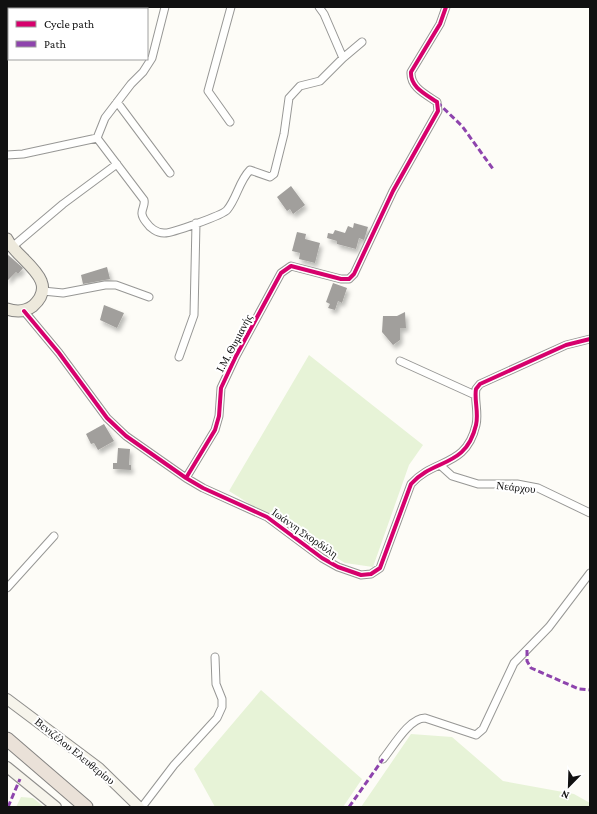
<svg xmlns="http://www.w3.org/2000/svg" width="597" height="814" viewBox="0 0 597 814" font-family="'Crimson Pro',serif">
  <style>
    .green { fill: #e7f3d7 }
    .building { fill: #a19f9c; filter: url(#shadow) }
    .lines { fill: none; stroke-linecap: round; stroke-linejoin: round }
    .street-casing { stroke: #979795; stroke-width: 9 }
    .secondary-casing { stroke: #8e8d8b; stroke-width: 12 }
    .primary-casing { stroke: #858482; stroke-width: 13 }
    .highway-casing { stroke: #858482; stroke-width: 15 }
    .street { stroke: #fffffe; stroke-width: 7 }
    .secondary { stroke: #f6f4eb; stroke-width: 10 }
    .primary { stroke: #ede9dc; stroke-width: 11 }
    .highway { stroke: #eae1d8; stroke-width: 13 }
    .quiet { stroke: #8e44ad; stroke-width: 3; stroke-dasharray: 6 3; stroke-linecap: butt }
    .cycleway-casing { stroke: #fff; stroke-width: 6 }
    .cycleway { stroke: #d6006c; stroke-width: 4 }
    .labels { text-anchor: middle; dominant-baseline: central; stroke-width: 4; stroke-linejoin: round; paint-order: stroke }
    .street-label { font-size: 11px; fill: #111; stroke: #fff }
  </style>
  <defs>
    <filter id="shadow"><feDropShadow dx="2.5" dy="4" stdDeviation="2" flood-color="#0004"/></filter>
  </defs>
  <rect width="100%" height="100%" fill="#fdfcf7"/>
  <path class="green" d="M309 355 423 445 409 465 373 567 345 563 229 491Z
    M261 690 362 779 343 807H215L194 769Z
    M411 734 452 737 503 781 574 794 590 803V807H361Z
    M21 797 33 798 44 807H16Z"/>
  <path class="building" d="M291 186 305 205 293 214 290 209 287 211 277 197Z
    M354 223 368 227 364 240 359 238 356 249 337 244V241L327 238 328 233 333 234 335 230 345 233 348 226 353 228Z
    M297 232 306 234 305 239 320 243 315 263 299 259 300 253 292 251Z
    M7 254 23 268 18 274 16 272 7 281Z
    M107 267 110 279 83 284 81 275Z
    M333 283 347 288 342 303 338 301 335 310 328 308 330 304 326 302Z
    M104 305 124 313 117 328 100 320Z
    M405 312 406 328H400V340L393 345 382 332 383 316H397Z
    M104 424 114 441 98 450 94 443 91 444 86 434Z
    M118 448 130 449 129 465H131V470L113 469V463H117Z"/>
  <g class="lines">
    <g class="street-casing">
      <path id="street" d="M319 7 324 14 343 58 362 42
        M117 102 170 173
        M230 122 208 91 231 7
        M97 138 144 200C146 208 137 211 146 222 150 228 157 233 164 233 170 234 223 215 227 210 237 198 239 181 250 170L270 177 274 174 284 134 289 98 300 86 320 81 343 58
        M7 155 23 154 97 138 105 118 131 84 143 72 152 58 165 7
        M11 248 63 204 117 164
        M43 291 63 293 105 285H116L149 297
        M24 311 59 353 107 418 126 436 186 478 203 488 267 517 322 558 338 567 361 575 371 574 380 568 411 484C434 458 466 468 476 425 479 413 474 400 476 389L480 384 566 345 590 339
        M179 357 194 315 196 223
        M400 361 475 395
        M441 466 452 476 478 484H517L538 488 590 513
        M186 478 215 430 219 416 221 388 236 356 281 273 291 266 341 279H349L354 274 393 191 438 111 437 102C425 94 410 87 411 72L440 24 446 7
        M7 588 54 536
        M383 759C393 747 409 718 425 718L476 735 483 729 514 663 549 627 590 573
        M142 807 174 765 217 718 222 707V699L216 684 215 657"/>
    </g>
    <g class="secondary-casing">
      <path id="secondary" d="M7 699 99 768 139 807
        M7 767 56 807"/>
    </g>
    <g class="primary-casing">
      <path id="primary" d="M7 239C17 260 62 280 33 306 25 312 16 312 7 309"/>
    </g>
    <g class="highway-casing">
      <path id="highway" d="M7 739 86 807"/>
    </g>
    <use href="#street" class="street"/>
    <use href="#secondary" class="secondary"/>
    <use href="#primary" class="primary"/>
    <use href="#highway" class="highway"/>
    <path class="quiet" d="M437 102 462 126 493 169
      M527 650V661L531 668 579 689 590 690
      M8 807 20 779
      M349 807 383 759"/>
    <g class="cycleway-casing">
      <path id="cycleway" d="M24 311 59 353 107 418 126 436 186 478 203 488 267 517 322 558 338 567 361 575 371 574 380 568 411 484C434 458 466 468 476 425 479 413 474 400 476 389L480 384 566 345 590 339
        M186 478 215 430 219 416 221 388 236 356 281 273 291 266 341 279H349L354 274 393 191 438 111 437 102C425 94 410 87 411 72L440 24 446 7"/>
    </g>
    <use href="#cycleway" class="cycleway"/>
  </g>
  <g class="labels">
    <g class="street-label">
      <text transform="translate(234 343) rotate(-62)">Ι.Μ. Θυμιανής</text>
      <text transform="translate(516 487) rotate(6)">Νεάρχου</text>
      <text transform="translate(305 533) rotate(35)">Ιωάννη Σκορδύλη</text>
      <text transform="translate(75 751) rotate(39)">Βενιζέλου Ελευθερίου</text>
    </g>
  </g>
  <rect width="597" height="814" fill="none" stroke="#111111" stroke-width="16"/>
  <rect x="8" y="8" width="140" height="52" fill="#ffffff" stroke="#a0a0a0"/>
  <rect x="16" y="21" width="20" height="6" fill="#d6006c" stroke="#a0a0a0"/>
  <text x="44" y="28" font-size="12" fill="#111111">Cycle path</text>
  <rect x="16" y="41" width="20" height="6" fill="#8e44ad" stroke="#a0a0a0"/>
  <text x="44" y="48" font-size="12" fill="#111111">Path</text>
  <g transform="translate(569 786) rotate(203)" stroke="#ffffff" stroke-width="3" paint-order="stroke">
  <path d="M0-3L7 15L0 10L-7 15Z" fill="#111111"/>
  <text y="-6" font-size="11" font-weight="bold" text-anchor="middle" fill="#111111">N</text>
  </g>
</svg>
